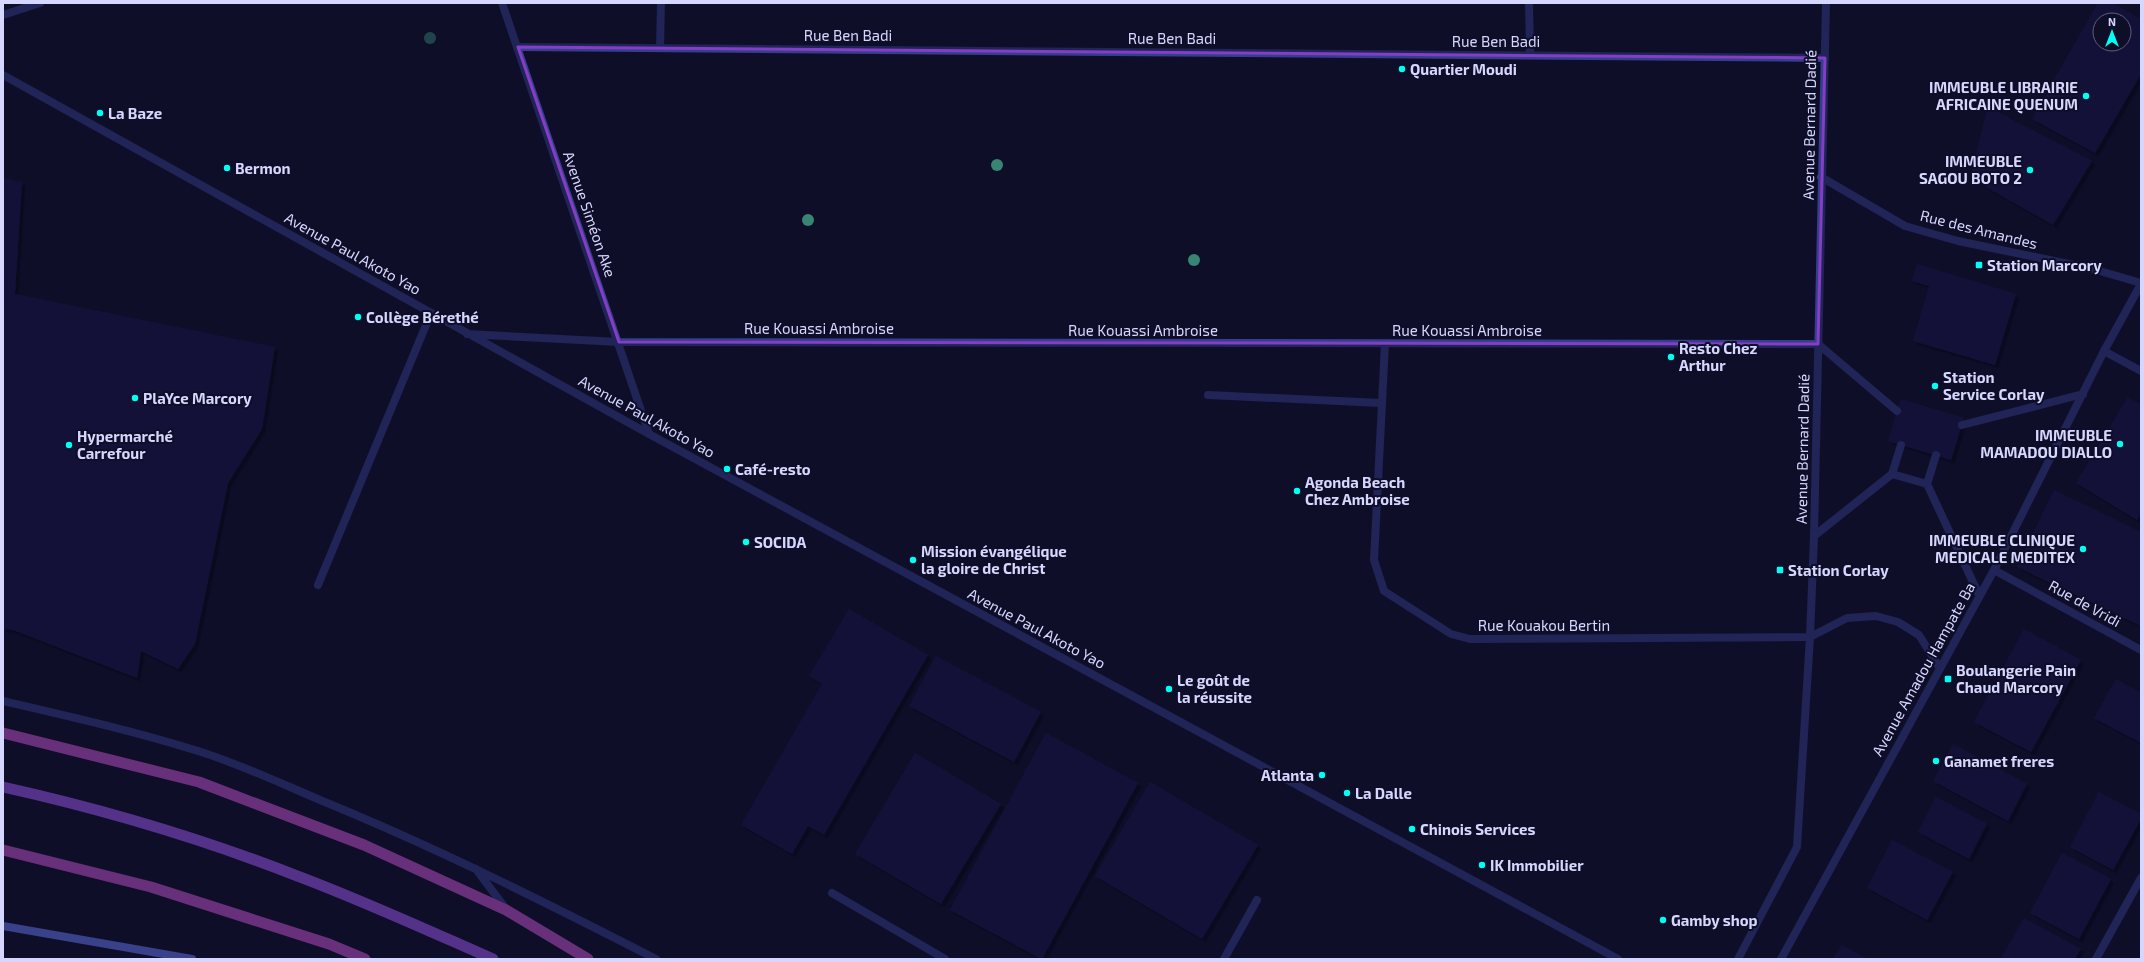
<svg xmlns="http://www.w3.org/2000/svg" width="2144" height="962" viewBox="0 0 2144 962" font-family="'Exo 2',sans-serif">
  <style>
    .building { fill: #1b184c; fill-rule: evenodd; filter: url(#shadow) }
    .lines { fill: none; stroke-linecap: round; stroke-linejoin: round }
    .service { stroke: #353e8c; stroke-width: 8 }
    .minor { stroke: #353e8c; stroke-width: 8 }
    .tertiary { stroke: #353e8c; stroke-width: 8 }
    .secondary { stroke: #6d7eff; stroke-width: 8 }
    .primary { stroke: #ab5dff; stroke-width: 11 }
    .trunk { stroke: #d557de; stroke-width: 11 }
    .tree { fill: #378673 }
    .marked { fill: none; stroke: #843dc5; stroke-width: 3; stroke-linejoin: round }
    .poi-dot { fill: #02fff4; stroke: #0f0e29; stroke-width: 1.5 }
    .labels { text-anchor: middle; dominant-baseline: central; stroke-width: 4; stroke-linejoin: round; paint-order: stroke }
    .street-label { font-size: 15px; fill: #d6d7ff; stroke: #0f0e29 }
    .poi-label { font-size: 15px; font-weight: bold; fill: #d6d7ff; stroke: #0f0e29; text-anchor: start }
  </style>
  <defs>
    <filter id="shadow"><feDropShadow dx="3.5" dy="3.5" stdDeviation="0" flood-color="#0009"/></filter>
  </defs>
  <rect width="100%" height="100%" fill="#0f0e29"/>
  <path class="building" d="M2098 3H2112L2141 19V74L2095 153 2032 119ZM2100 20H2124V44H2100Z
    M1988 107 2092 161 2053 225 1970 178Z
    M3 178 22 182 15 294 275 347 262 429 228 483 195 644 178 669 141 651 137 678 13 630 3 629Z
    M1917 264 2016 294 1995 365 1913 341 1929 286 1912 281Z
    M2128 397 2141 405V513L2137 520 2076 483Z
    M1901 399 1964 418 1951 460 1888 441Z
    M2054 490 2141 532V626L2017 567Z
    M849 609 928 655 824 835 808 826 792 854 741 825 822 684 809 676Z
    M2024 629 2081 660 2031 752 1974 722Z
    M936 656 1041 712 1014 762 909 706Z
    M2116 679 2141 693V743L2094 718Z
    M1046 733 1138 783 1042 959H1041L950 910Z
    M1953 744 2027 784 2008 821 1933 781Z
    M915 753 1001 804 941 904 855 854Z
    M1150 782 1258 845 1202 939 1095 876Z
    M2099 792 2141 814V819L2113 870 2070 847Z
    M1936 797 1987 824 1969 859 1918 832Z
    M1892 840 1953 872 1927 920 1867 888Z
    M2062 853 2111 879 2079 939 2030 913Z
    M2024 918 2081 949 2075 959H2001Z
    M1842 945 1867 959H1833Z"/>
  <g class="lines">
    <path class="service" d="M1818 344 1897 411
      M1208 395 1381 403
      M1962 425 2083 394
      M1936 455 1927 484 1979 595
      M1892 474 1927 484
      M1814 536 1892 474 1901 445
      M318 585 431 313
      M832 893 945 959
      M1224 959 1257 900"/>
    <path class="minor" d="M1529 3 1530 55
      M3 15 40 3
      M518 47 1825 58
      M660 48 661 3
      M3 75 649 434
      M1821 177 1905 226 1958 241 2093 269 2141 283
      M467 334 619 342 1818 344
      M1385 344 1374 560 1384 591 1451 634 1470 639 1810 637 1847 618 1876 616 1898 622 1919 635 1939 667
      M2104 351 2141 371
      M1994 570 2141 650
      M3 701C68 716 134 731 198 751 240 764 280 783 320 800 435 847 545 902 656 959
      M476 869 506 909
      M2096 959 2141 878"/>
    <path class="tertiary" d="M502 3 649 434 1618 959
      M1738 959 1797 847 1810 637 1814 536 1826 3
      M1781 959 1994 570 2104 351 2141 284"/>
    <path class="secondary" d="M3 926 192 959"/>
    <path class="primary" d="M3 787C102 809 200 838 295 875 362 900 427 930 493 959"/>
    <path class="trunk" d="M3 733 199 782 364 845 506 910 588 959
      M3 850 151 887 329 944 365 959"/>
  </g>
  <g class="tree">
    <circle cx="430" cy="38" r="6"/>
    <circle cx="997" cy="165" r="6"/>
    <circle cx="808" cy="220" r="6"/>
    <circle cx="1194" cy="260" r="6"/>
  </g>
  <path d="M0 0H2144V962H0ZM518 47 1825 58 1818 344 619 342Z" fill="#0f0e29" fill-opacity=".55" fill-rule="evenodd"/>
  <path class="marked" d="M518 47 1825 58 1818 344 619 342Z"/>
  <g class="poi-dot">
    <circle cx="1402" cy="69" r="4"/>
    <circle cx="2086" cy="96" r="4"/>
    <circle cx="100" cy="113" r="4"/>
    <circle cx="227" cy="168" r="4"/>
    <circle cx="2030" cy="170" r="4"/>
    <rect x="1975" y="261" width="8" height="8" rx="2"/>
    <circle cx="358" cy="317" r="4"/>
    <circle cx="1671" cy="357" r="4"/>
    <circle cx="1935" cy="386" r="4"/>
    <circle cx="135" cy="398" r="4"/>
    <circle cx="2120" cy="444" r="4"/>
    <circle cx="69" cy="445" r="4"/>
    <circle cx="727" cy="469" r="4"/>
    <circle cx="1297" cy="491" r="4"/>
    <circle cx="746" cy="542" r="4"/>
    <circle cx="2083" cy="549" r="4"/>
    <circle cx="913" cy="560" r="4"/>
    <rect x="1776" y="566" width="8" height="8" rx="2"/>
    <rect x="1944" y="675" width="8" height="8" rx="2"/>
    <circle cx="1169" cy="689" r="4"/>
    <circle cx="1936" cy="761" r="4"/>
    <circle cx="1322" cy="775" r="4"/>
    <circle cx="1347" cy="793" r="4"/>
    <circle cx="1412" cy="829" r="4"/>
    <circle cx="1482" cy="865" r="4"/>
    <circle cx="1663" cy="920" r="4"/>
  </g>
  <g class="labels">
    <g class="street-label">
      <text x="848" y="35">Rue Ben Badi</text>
      <text x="1172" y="38">Rue Ben Badi</text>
      <text x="1496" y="41">Rue Ben Badi</text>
      <text transform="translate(1809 125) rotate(-89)">Avenue Bernard Dadié</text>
      <text transform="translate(590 214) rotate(71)">Avenue Siméon Ake</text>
      <text transform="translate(1979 229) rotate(14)">Rue des Amandes</text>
      <text transform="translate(353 253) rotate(29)">Avenue Paul Akoto Yao</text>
      <text x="819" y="328">Rue Kouassi Ambroise</text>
      <text x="1143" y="330">Rue Kouassi Ambroise</text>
      <text x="1467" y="330">Rue Kouassi Ambroise</text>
      <text transform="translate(647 416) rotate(29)">Avenue Paul Akoto Yao</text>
      <text transform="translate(1802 449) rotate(-89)">Avenue Bernard Dadié</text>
      <text transform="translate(2085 603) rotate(29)">Rue de Vridi</text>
      <text x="1544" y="625">Rue Kouakou Bertin</text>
      <text transform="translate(1037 628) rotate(28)">Avenue Paul Akoto Yao</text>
      <text transform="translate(1923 669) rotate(-61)">Avenue Amadou Hampate Ba</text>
    </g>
    <g class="poi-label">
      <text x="1410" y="69">Quartier Moudi</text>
      <text x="2078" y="87" text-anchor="end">IMMEUBLE LIBRAIRIE<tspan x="2078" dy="17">AFRICAINE QUENUM</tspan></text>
      <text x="108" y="113">La Baze</text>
      <text x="2022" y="161" text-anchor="end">IMMEUBLE<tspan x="2022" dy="17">SAGOU BOTO 2</tspan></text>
      <text x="235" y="168">Bermon</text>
      <text x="1987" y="265">Station Marcory</text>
      <text x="366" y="317">Collège Bérethé</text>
      <text x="1679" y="348">Resto Chez<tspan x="1679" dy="17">Arthur</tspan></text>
      <text x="1943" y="377">Station<tspan x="1943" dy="17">Service Corlay</tspan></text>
      <text x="143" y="398">PlaYce Marcory</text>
      <text x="2112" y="435" text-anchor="end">IMMEUBLE<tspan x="2112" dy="17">MAMADOU DIALLO</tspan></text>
      <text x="77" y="436">Hypermarché<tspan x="77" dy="17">Carrefour</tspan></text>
      <text x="735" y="469">Café-resto</text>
      <text x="1305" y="482">Agonda Beach<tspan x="1305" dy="17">Chez Ambroise</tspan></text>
      <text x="2075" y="540" text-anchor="end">IMMEUBLE CLINIQUE<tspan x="2075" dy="17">MEDICALE MEDITEX</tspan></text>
      <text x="754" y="542">SOCIDA</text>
      <text x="921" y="551">Mission évangélique<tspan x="921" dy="17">la gloire de Christ</tspan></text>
      <text x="1788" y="570">Station Corlay</text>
      <text x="1956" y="670">Boulangerie Pain<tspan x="1956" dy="17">Chaud Marcory</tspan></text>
      <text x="1177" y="680">Le goût de<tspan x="1177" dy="17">la réussite</tspan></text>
      <text x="1944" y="761">Ganamet freres</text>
      <text x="1314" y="775" text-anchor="end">Atlanta</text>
      <text x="1355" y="793">La Dalle</text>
      <text x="1420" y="829">Chinois Services</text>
      <text x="1490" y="865">IK Immobilier</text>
      <text x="1671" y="920">Gamby shop</text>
    </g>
  </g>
  <rect width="2144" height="962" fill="none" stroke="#d6d7ff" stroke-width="8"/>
  <g transform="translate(2112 32)"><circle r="19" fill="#0f0e29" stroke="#5f5e7f"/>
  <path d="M0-3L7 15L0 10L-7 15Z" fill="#02fff4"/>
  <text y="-6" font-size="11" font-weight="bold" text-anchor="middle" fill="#d6d7ff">N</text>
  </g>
</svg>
